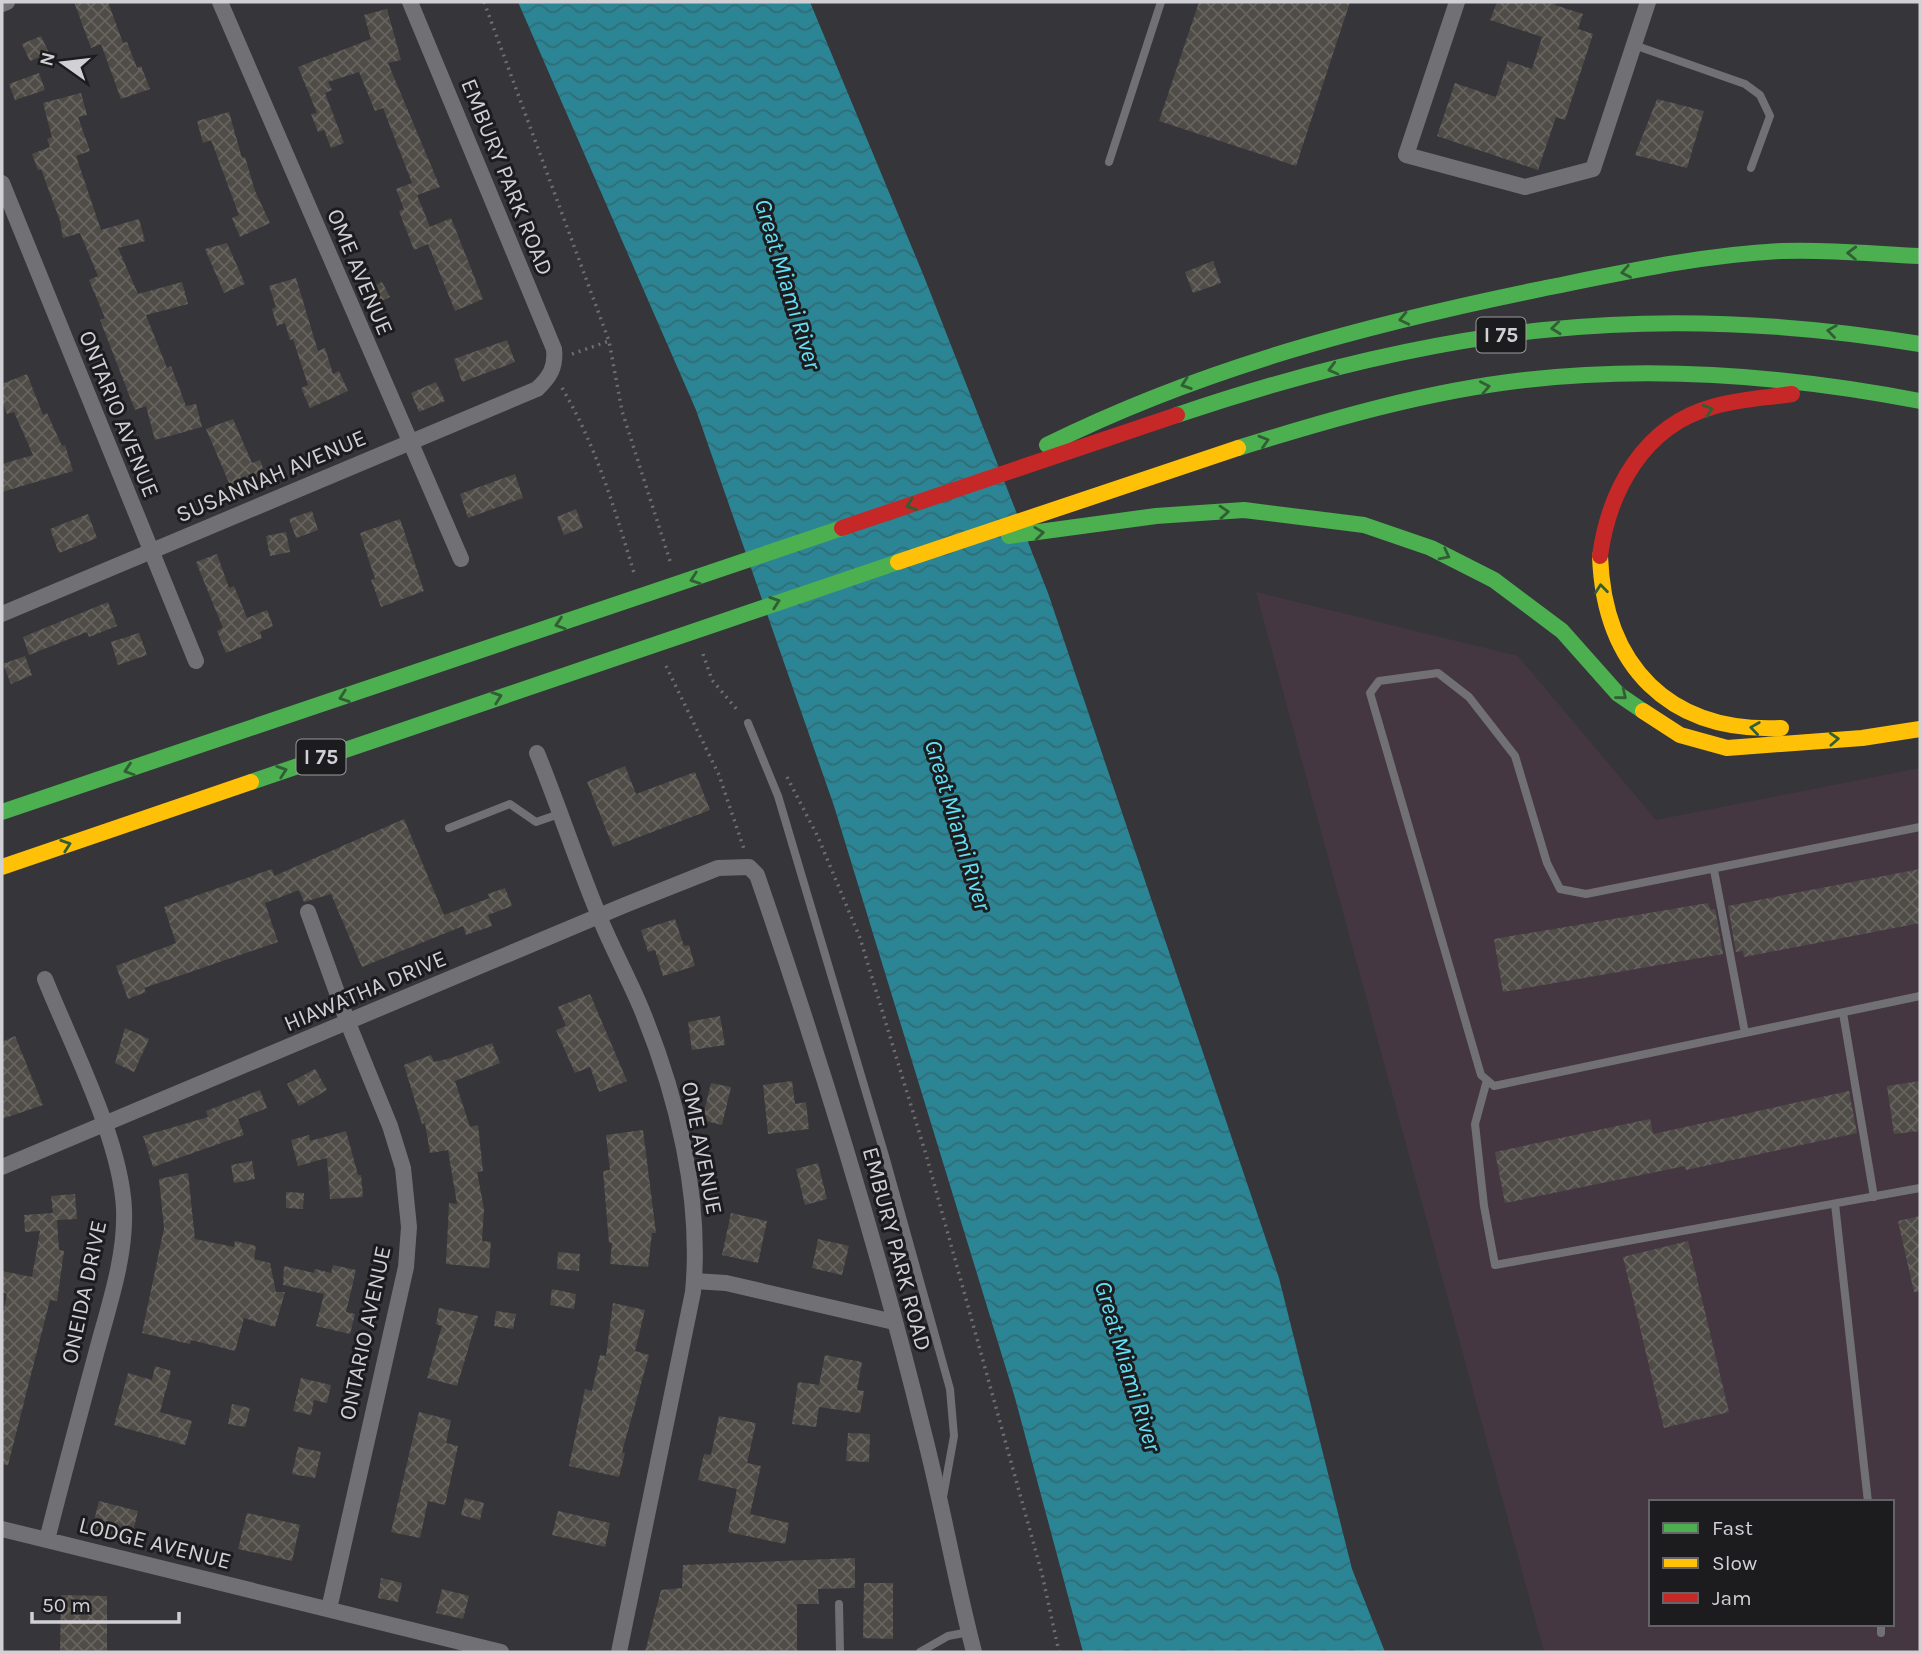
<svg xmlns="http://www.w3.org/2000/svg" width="1922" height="1654" viewBox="0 0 1922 1654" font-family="Karla,sans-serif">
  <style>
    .industrial { fill: #453742; fill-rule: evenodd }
    .water { fill: url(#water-waves) }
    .building { fill: url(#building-cross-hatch) }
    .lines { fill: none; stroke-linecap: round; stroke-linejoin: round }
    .path { stroke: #6e6e71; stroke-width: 3.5; stroke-dasharray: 2 5; stroke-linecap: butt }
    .lane { stroke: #717175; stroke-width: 8 }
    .street { stroke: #717175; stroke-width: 16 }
    .fast { stroke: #4caf50; stroke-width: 16 }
    .slow { stroke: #ffc107; stroke-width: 16 }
    .jam { stroke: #c62828; stroke-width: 16 }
    .oneway { stroke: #325e35 }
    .labels { text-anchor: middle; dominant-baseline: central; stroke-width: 6; stroke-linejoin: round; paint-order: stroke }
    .shield { fill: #1c1c1f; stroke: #9b9b9e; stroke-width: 2 }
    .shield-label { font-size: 21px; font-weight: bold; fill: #d1d1d5 }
    .street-label { font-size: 23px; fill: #d1d1d5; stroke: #1c1c1f }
    .water-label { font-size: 24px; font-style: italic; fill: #64e2f7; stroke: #1c1c1f }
  </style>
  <defs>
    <pattern id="water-waves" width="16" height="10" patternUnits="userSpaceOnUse" patternTransform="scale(1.75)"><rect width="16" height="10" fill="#2b8594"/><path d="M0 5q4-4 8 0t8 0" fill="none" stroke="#326c77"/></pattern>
    <pattern id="building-cross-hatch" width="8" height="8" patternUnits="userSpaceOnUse" patternTransform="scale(1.75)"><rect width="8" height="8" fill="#4f4b46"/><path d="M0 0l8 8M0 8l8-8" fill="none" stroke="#676460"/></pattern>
  </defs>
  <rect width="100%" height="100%" fill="#35353a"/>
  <path class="industrial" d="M1256 592 1518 656 1656 820 1920 768V1652H1544ZM1651 1502H1892V1624H1651Z"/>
  <path class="water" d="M518 2H810L925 279 1048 593 1279 1278 1352 1569 1385 1652H1083L1015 1398 834 806 696 410Z"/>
  <path class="building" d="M74 2H108L123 43 127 42 137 68 141 66 150 89 121 99 101 44 91 48Z
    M1199 2H1350L1296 166 1159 121Z
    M1497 2H1557L1555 5 1583 14 1578 29 1593 34 1565 120 1556 117 1538 170 1437 136 1455 83 1496 97 1508 61 1532 69 1542 37 1490 20Z
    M387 9 401 60 388 63 440 187 417 195 430 227 451 218 483 299 455 311 428 244 414 250 399 211 404 209 396 189 412 183 383 108 375 111 359 72 328 82 332 90 325 93 344 143 331 148 324 130 318 132 311 114 317 113 298 67 371 39 364 15Z
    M41 36 49 53 30 61 22 44Z
    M39 73 45 90 15 100 9 84Z
    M81 93 87 115 78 117 90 151 76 156 101 230 139 219 145 241 118 248 138 294 182 282 188 304 146 315 167 368 171 366 186 406 196 404 202 427 155 440 146 406 135 410 100 320 105 318 89 280 98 276 80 233 63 238 60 221 41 169 38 170 32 154 50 147 47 139 52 137 43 103Z
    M1657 99 1704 111 1687 168 1635 155Z
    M229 112 242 158 245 157 255 191 270 223 240 237 232 218 239 215 211 140 203 143 197 121Z
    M227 243 245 284 224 293 205 249Z
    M1213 261 1221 283 1193 293 1185 272Z
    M296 278 318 351 325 348 333 374 339 371 348 391 310 408 301 388 308 385 293 339 290 340 285 323 277 326 272 309 276 307 269 286Z
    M382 282 390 297 372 305 365 290Z
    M507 340 515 362 462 382 454 359Z
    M27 374 43 415 47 413 62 446 65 445 73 471 2 492V464L33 455 14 412 7 414 2 400V384Z
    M436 382 445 401 419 412 411 393Z
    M233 419 252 463 260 460 267 478 233 492 206 429Z
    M515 474 523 498 468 518 460 494Z
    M576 509 583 528 564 535 557 517Z
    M312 511 318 530 296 538 289 519Z
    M88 514 97 538 59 553 50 529Z
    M400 519 424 591 381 607 371 580 375 579 360 533Z
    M286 532 290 552 270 556 266 536Z
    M217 554 229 588 234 586 247 618 267 610 273 626 260 632 262 638 226 653 217 631 223 628 196 562Z
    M108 602 117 626 89 637 87 632 29 655 23 637Z
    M139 633 147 655 118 665 111 642Z
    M25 656 32 675 11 684 3 664Z
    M625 766 636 794 695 772 710 810 613 847 587 782Z
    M404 819 444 915 490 898 488 894 505 888 512 906 488 915 492 926 466 935 463 926 362 967 331 894 304 902 299 890 265 903 278 942 144 988 146 992 128 999 116 966 176 943 164 907 272 869 274 876Z
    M1920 869V923L1744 957 1743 951 1736 952 1728 906Z
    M1708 903 1710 910 1715 909 1723 954 1503 992 1494 939Z
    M675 919 684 946 689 945 695 966 663 976 655 950 648 952 641 930Z
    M590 994 627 1081 599 1092 590 1067 575 1073 556 1030 566 1026 558 1007Z
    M720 1016 725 1045 692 1050 688 1022Z
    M125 1028 149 1039 134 1072 115 1063Z
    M15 1036 43 1105 2 1119V1042Z
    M492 1043 500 1063 455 1081 470 1127 478 1125 483 1171 477 1172 484 1209 482 1241 491 1242 489 1268 446 1264 449 1203 457 1204 448 1150 430 1153 425 1123 422 1124 404 1065 431 1055 434 1062 451 1058Z
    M315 1069 327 1090 299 1106 287 1084Z
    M792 1081 795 1104 806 1102 809 1129 768 1134 763 1085Z
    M1920 1081V1131L1894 1134 1887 1086Z
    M711 1083 731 1087 722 1125 702 1120Z
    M260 1090 267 1108 238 1119 244 1135 153 1167 143 1136 208 1117 206 1111Z
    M1849 1091 1857 1133 1686 1170 1685 1166 1505 1203 1495 1152 1650 1119 1653 1134Z
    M643 1130 656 1233H652L648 1267 610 1264 612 1243H609L603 1171 610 1170 606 1135Z
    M346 1131 358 1175H361L363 1197 330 1199 327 1158 298 1166 291 1140 309 1135 310 1141Z
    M252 1161 255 1179 234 1183 231 1165Z
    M818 1163 827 1199 805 1205 796 1169Z
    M188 1173 195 1239 234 1247 235 1241 256 1246 254 1259 270 1263 276 1292H285L275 1327 244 1318 235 1351 191 1340 190 1344 142 1333 164 1228 159 1179Z
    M286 1192 304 1193 303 1209 286 1208Z
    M75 1194 77 1219 57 1220 59 1250 64 1251 57 1301 50 1300 8 1465 2 1464V1318L7 1294 2 1292V1271L32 1277 40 1231 25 1232 24 1215 53 1213 51 1196Z
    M731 1213 767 1221 758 1263 722 1255Z
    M1920 1216V1292H1914L1898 1221Z
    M818 1239 849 1246 842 1275 812 1268Z
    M1688 1241 1729 1412 1664 1428 1623 1257Z
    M558 1252 580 1254 579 1271 557 1269Z
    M333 1265 356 1270 346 1312 355 1314 350 1334 316 1326 324 1294 283 1285 284 1266 314 1273 315 1269 331 1273Z
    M552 1289 576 1294 574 1309 550 1305Z
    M613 1303 645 1310 635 1351 649 1355 622 1452 625 1453 619 1477 569 1466 585 1389 592 1391 600 1355 606 1356Z
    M439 1308 478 1316 457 1386 427 1378 442 1326 436 1324Z
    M496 1311 516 1314 513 1329 494 1326Z
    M825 1355 862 1362 857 1390 864 1391 860 1413 819 1407 816 1427 792 1424 798 1382 819 1385Z
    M155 1366 171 1371 160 1412 192 1421 185 1445 114 1425 128 1373 152 1380Z
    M301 1378 331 1385 327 1403 314 1400 311 1415 293 1411Z
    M232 1404 250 1408 245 1427 228 1424Z
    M419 1412 451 1420 446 1443 458 1446 445 1505 428 1501 420 1538 391 1532Z
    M719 1416 756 1423 747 1463 761 1466 750 1514 789 1523 785 1544 728 1532 737 1489 698 1480 704 1454 711 1455Z
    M848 1433 870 1434 869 1462 846 1461Z
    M298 1447 321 1452 315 1478 292 1474Z
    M465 1498 484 1503 480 1520 461 1515Z
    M99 1501 138 1511 130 1543 91 1533Z
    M558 1511 610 1523 605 1547 552 1535Z
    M247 1513 300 1525 292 1561 238 1549Z
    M178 1539 194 1543 190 1562 173 1558Z
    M855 1558V1588L818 1589 819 1604H797V1652H645L661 1590 682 1588 683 1565Z
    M381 1578 402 1583 398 1602 378 1598Z
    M864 1583H893V1639L863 1638Z
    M442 1589 469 1596 463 1619 436 1613Z
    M61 1595 107 1596V1652H60Z"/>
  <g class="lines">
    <path class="path" d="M484 2 609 341 622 411 670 561
      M572 354 609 341
      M562 388C596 445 615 510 634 573
      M703 654 712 680 739 712
      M666 666 719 775 745 852
      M787 777 818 837 860 938 927 1158 1042 1574 1059 1652"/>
    <path class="lane" d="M1634 45 1745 84 1760 95 1770 116 1751 168
      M1109 162 1161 2
      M748 723 778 796 885 1156 950 1389 954 1436 943 1497
      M1920 827 1586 894 1560 889 1547 863 1515 756 1469 697 1438 673 1379 681 1370 693 1481 1075 1494 1086 1920 996
      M449 828 510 804 536 822 562 813
      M1714 870 1745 1033
      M1843 1013 1874 1197
      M1487 1080 1475 1124 1484 1206 1495 1265 1920 1188
      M1835 1204 1868 1502
      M839 1604 840 1652
      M1881 1624V1633
      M920 1652 948 1636 969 1632"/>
    <path class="street" d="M220 2 461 559
      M1457 2 1406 155 1525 187 1593 169 1648 2
      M2 4 7 2
      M2 183 196 661
      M2 614 537 389C550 377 556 367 554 349L410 2
      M537 753C559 807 577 863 599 916 612 948 628 977 641 1008 677 1095 702 1198 693 1292L619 1652
      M308 912 348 1023 390 1126 403 1168 409 1227 406 1267 329 1609
      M45 979C71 1044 121 1140 124 1209 126 1256 109 1305 97 1350 80 1413 63 1476 47 1540
      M2 1167 625 905 718 868 749 867 757 875C820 1058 877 1242 923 1430 942 1503 955 1579 974 1652
      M694 1281 726 1283 894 1322
      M2 1529 501 1652"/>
    <path class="fast" d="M1177 415C1434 328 1650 299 1920 344
      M1047 445C1204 367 1370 324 1541 289 1621 273 1701 255 1782 251 1828 249 1874 254 1920 256
      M1238 448C1332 419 1427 391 1525 380 1657 365 1790 376 1920 401
      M1009 536 1156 516 1244 510 1364 525 1431 548 1494 580 1562 631 1618 694 1643 711
      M251 782 898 562
      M2 812 842 528"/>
    <path class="slow" d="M1600 556C1604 666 1669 733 1781 728
      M898 562 1238 448
      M1643 711 1680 735 1727 748 1862 738 1920 729
      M2 867 251 782"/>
    <path class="jam" d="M842 528 1177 415
      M1600 556C1609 490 1644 426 1712 407 1738 399 1766 398 1792 394"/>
  </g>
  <defs><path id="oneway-chevron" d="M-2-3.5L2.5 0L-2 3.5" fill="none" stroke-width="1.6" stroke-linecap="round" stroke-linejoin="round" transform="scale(1.75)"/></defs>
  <g class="oneway">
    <use href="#oneway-chevron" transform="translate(1852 253) rotate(-178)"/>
    <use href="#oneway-chevron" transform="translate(1626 272) rotate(169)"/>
    <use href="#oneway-chevron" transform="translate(1404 319) rotate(167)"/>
    <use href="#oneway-chevron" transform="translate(1556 328) rotate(174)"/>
    <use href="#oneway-chevron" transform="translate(1832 331) rotate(-172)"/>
    <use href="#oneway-chevron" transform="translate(1333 369) rotate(165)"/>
    <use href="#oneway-chevron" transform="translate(1186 384) rotate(161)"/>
    <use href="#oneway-chevron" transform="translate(1485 387) rotate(-11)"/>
    <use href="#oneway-chevron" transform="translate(1708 410) rotate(-17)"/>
    <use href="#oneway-chevron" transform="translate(1264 441) rotate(-17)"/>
    <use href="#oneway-chevron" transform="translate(911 505) rotate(161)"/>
    <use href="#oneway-chevron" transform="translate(1224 512) rotate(-4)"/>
    <use href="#oneway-chevron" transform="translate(1039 533) rotate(-7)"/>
    <use href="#oneway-chevron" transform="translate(1445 555) rotate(27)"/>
    <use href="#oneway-chevron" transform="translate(695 579) rotate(161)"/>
    <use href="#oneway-chevron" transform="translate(1601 589) rotate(-96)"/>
    <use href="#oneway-chevron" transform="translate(775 602) rotate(-19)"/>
    <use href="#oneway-chevron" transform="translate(560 624) rotate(162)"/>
    <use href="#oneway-chevron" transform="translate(1622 695) rotate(39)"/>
    <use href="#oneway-chevron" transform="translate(344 697) rotate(161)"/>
    <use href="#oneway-chevron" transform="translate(497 697) rotate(-19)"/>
    <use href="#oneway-chevron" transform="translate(1755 728) rotate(-172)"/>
    <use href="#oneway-chevron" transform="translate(1834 739) rotate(-3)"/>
    <use href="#oneway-chevron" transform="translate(129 770) rotate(162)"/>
    <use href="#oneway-chevron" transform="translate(282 771) rotate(-19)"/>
    <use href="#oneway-chevron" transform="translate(66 845) rotate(-19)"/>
  </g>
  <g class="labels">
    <g class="shield">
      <rect x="1476.5" y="317.5" width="49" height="35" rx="5"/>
      <rect x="296.5" y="739.5" width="49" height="35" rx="5"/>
    </g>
    <g class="shield-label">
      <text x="1501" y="335">I 75</text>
      <text x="321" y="757">I 75</text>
    </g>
    <g class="street-label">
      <text transform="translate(507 177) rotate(68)">EMBURY PARK ROAD</text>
      <text transform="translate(360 272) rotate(67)">OME AVENUE</text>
      <text transform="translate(119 414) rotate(68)">ONTARIO AVENUE</text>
      <text transform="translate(271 476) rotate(-23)">SUSANNAH AVENUE</text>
      <text transform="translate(365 991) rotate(-23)">HIAWATHA DRIVE</text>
      <text transform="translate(702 1148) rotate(79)">OME AVENUE</text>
      <text transform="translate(897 1249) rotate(75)">EMBURY PARK ROAD</text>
      <text transform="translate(84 1292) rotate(-78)">ONEIDA DRIVE</text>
      <text transform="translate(365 1333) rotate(-78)">ONTARIO AVENUE</text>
      <text transform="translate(155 1543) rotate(14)">LODGE AVENUE</text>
    </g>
    <g class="water-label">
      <text transform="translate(788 284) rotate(73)">Great Miami River</text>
      <text transform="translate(958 825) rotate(73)">Great Miami River</text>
      <text transform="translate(1128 1366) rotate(73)">Great Miami River</text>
    </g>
  </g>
  <rect width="1922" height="1654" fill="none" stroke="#d1d1d5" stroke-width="7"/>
  <rect x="1649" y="1500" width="245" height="126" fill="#1c1c1f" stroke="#646468" stroke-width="2"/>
  <rect x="1663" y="1523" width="35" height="10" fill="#4caf50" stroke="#646468" stroke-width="2"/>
  <text x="1712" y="1535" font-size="21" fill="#d1d1d5">Fast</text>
  <rect x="1663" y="1558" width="35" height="10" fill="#ffc107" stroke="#646468" stroke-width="2"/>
  <text x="1712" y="1570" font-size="21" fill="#d1d1d5">Slow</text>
  <rect x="1663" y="1593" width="35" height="10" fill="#c62828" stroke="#646468" stroke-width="2"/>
  <text x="1712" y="1605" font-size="21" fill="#d1d1d5">Jam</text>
  <g transform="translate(63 63) rotate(284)" stroke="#1c1c1f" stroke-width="5" paint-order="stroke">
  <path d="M0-5L12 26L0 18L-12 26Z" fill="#d1d1d5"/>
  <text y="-10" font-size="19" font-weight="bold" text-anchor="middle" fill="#d1d1d5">N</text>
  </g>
  <path d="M32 1612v10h147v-10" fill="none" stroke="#d1d1d5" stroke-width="3.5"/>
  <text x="42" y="1612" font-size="21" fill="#d1d1d5" stroke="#1c1c1f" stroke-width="5" paint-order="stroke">50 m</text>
</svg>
